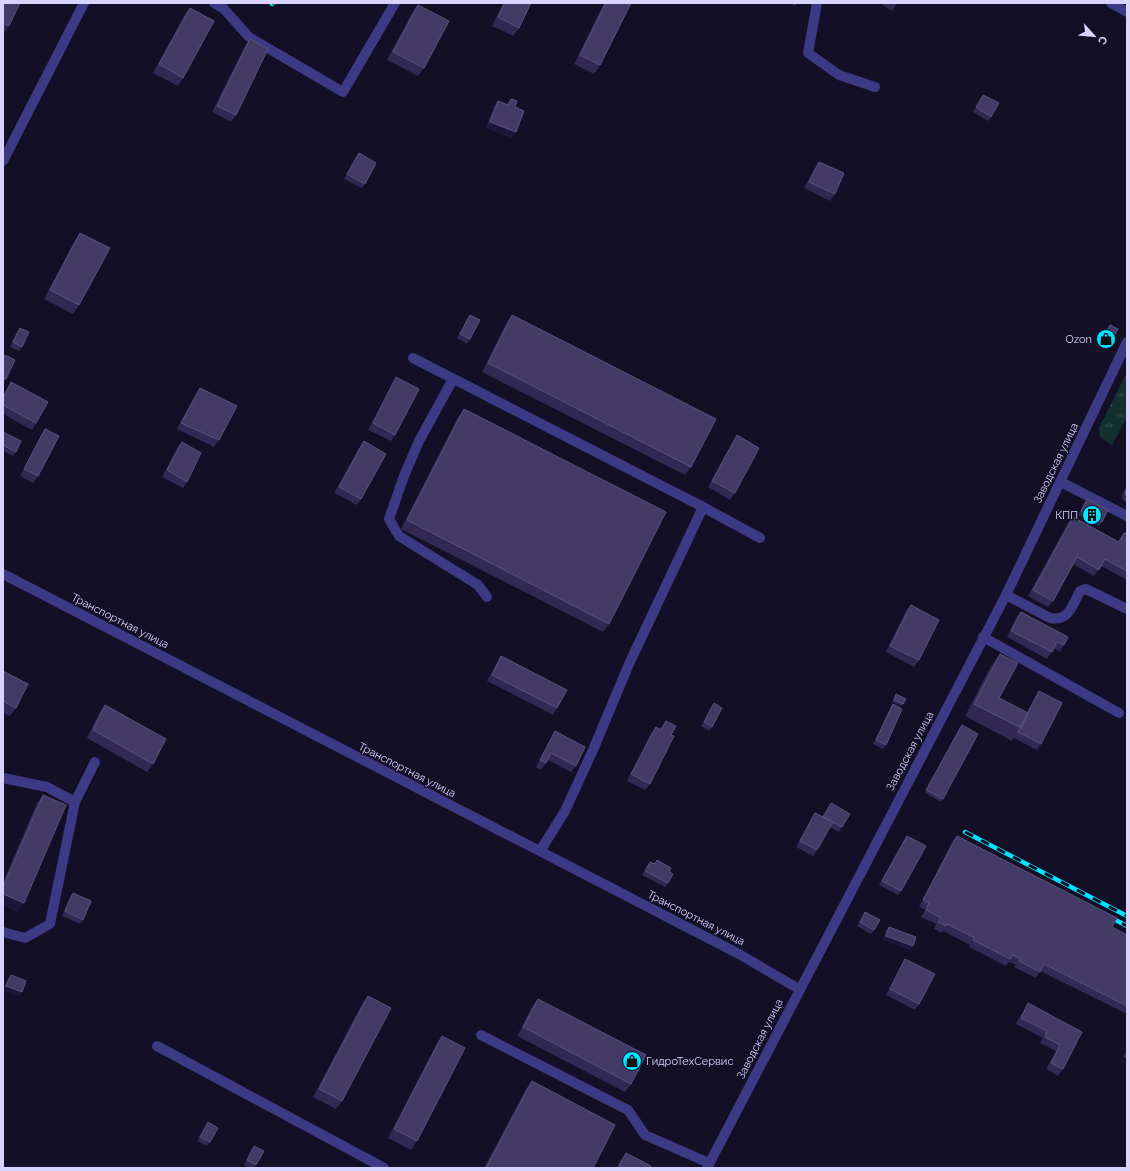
<svg xmlns="http://www.w3.org/2000/svg" width="1130" height="1171" viewBox="0 0 1130 1171" font-family="Raleway,sans-serif">
  <style>
    .grass { fill: url(#grass-tufts) }
    .lines { fill: none; stroke-linecap: round; stroke-linejoin: round }
    .minor { stroke: #3d3a85; stroke-width: 10 }
    .rail-casing { stroke: #00e5ff; stroke-width: 4.5 }
    .rail { stroke: #130f26; stroke-width: 3; stroke-dasharray: 9; stroke-linecap: butt }
    .wall { fill: #312854 }
    .shaded-wall { fill: #1d163a }
    .building { fill: #433a66; stroke: #5a527e }
    .labels { text-anchor: middle; dominant-baseline: central; stroke-width: 3; stroke-linejoin: round; paint-order: stroke }
    .poi-label { font-size: 11px; fill: #d9d4ff; stroke: #130f26; text-anchor: end }
    .street-label { font-size: 11px; fill: #d9d4ff; stroke: #130f26 }
  </style>
  <defs>
    <pattern id="grass-tufts" width="24" height="20" patternUnits="userSpaceOnUse"><rect width="24" height="20" fill="#12302f"/><path d="M3 7l-1-3M5 7V3M7 7l1-3M15 17l-1-3M17 17v-4M19 17l1-3" fill="none" stroke="#344d4e"/></pattern>
  </defs>
  <rect width="100%" height="100%" fill="#130f26"/>
  <path class="grass" d="M1127 372V417L1112 445 1100 437 1099 428Z"/>
  <g class="lines">
    <path class="minor" d="M214 3 224 9 249 37 343 92 395 3
      M817 3 808 53 839 75 875 87
      M1111 3 1127 12
      M3 161 84 3
      M413 358 703 507
      M453 379 419 441 404 476 389 519 399 536 478 585 487 597
      M1061 482 1127 516
      M3 574 739 954 799 989
      M1006 595 1050 618C1069 622 1073 604 1080 591L1086 589 1127 609
      M983 637 1119 713
      M3 778 47 787 75 802
      M540 851 565 811 593 750 629 664 703 507 760 538
      M3 932 25 938 50 924 75 802 95 762
      M481 1035 628 1110 645 1135 709 1163
      M157 1046 384 1168
      M707 1168 1006 595 1127 342"/>
    <g class="rail-casing">
      <path id="rail" d="M272 4 273 3
        M965 832 1127 916
        M1106 915 1127 926"/>
    </g>
    <use href="#rail" class="rail"/>
  </g>
  <path class="wall" d="M3 3 9 26 3 34Z
    M503 3H531L519 28 513 36 492 26Z
    M604 3H631L600 65 594 74 574 64Z
    M790 3H797L795 6Z
    M880 3H897L892 11Z
    M418 5 424 68 418 76 387 60 412 13Z
    M190 8 183 78 178 86 153 73 184 16Z
    M250 39 236 115 231 122 212 112 245 46Z
    M983 95 991 117 988 121 973 112Z
    M511 99 515 107 516 132 512 138 486 128 494 107 498 101 507 104Z
    M359 153 365 184 362 188 344 179 356 158Z
    M819 162 835 194 830 201 804 188 815 168Z
    M80 233 79 305 73 314 44 299 74 242Z
    M470 315V339L467 344 457 338 467 319Z
    M512 315 691 467 685 475 482 372 506 324Z
    M1110 325V344L1106 350 1098 346 1105 331Z
    M20 328 22 347 19 351 10 347 17 332Z
    M5 355 6 379 3 383V357Z
    M396 377 395 435 391 441 368 430 392 384Z
    M11 382 36 423 32 430 3 414V396Z
    M200 388 219 440 214 447 177 429 196 394Z
    M464 409 609 624 603 632 401 529 458 417Z
    M45 429 38 476 33 483 20 476 41 435Z
    M3 432 16 452 13 456 3 451Z
    M737 435 735 493 730 500 708 487 733 442Z
    M364 441 361 499 357 505 334 493 359 448Z
    M182 442 187 482 183 488 162 477 177 448Z
    M1127 487V502L1123 500 1122 495Z
    M1087 499 1102 522 1099 526 1078 515Z
    M1073 517 1118 542 1124 533 1127 534V580L1101 566 1094 576 1073 564 1053 601 1048 607 1028 596 1068 523Z
    M911 605 919 660 914 667 886 652 906 611Z
    M1021 612 1064 645 1060 652 1054 648 1047 659 1007 637 1016 618Z
    M1000 654 999 698 1027 712 1035 697 1039 691 1041 744 1037 750 1014 738 1012 741 965 716 991 666Z
    M501 656 557 708 553 715 487 681 497 663Z
    M3 671 16 708 10 716 3 713Z
    M896 694 903 704 902 706 892 702Z
    M714 703 712 727 709 731 701 726 711 708Z
    M893 704 886 745 883 749 873 744 890 709Z
    M105 705 153 764 147 772 87 738 99 714Z
    M666 721 671 735 650 784 645 790 627 781 651 733 656 727 660 729Z
    M960 727 943 799 941 802 925 793Z
    M555 731 576 766 571 772 548 760 541 770 536 767 551 738Z
    M43 795 18 912 3 905V882L37 803Z
    M831 803 842 827 839 832 830 827 817 850 813 856 796 847 811 819 815 813 823 817Z
    M907 836 901 891 898 895 879 885 904 840Z
    M957 836 1112 927 1127 935V1014L1040 971 1036 978 1014 967 1016 965 1009 962 1006 966 969 947 970 945 943 931 942 933 934 929 936 924 921 917 925 910 919 907 952 842Z
    M657 860 669 872 668 883 665 887 642 875 650 862 654 864Z
    M73 893 83 920 80 924 62 916 70 897Z
    M865 912 874 930 871 934 857 926Z
    M889 927 913 946 910 950 883 940 886 931Z
    M905 959 919 1004 915 1010 886 995 901 965Z
    M11 975 22 992 19 996 3 990 8 979Z
    M368 996 342 1101 336 1109 313 1097 362 1004Z
    M538 999 631 1084 625 1092 517 1036 532 1007Z
    M1028 1003 1082 1032 1063 1069 1058 1076 1046 1069 1056 1051 1040 1043 1043 1038 1016 1024Z
    M442 1036 417 1141 411 1150 388 1138 436 1045Z
    M1127 1049V1059L1123 1057Z
    M532 1081 593 1168H484L526 1089Z
    M208 1122 210 1142 207 1146 197 1141Z
    M254 1146 256 1165 254 1168H250L244 1165 251 1151Z
    M626 1153 650 1168H617L620 1161Z"/>
  <path class="shaded-wall" d="M490 122 516 132 512 138 486 128Z
    M3 894 24 903 18 912 3 905Z
    M886 936 913 946 910 950 883 940Z
    M6 986 22 992 19 996 3 990Z"/>
  <path class="building" d="M3 3H20L9 26 3 23Z
    M505 3H531L519 28 498 17Z
    M606 3H631L600 65 580 55Z
    M418 5 449 21 424 68 393 52Z
    M190 8 214 21 183 78 159 64Z
    M250 39 268 49 236 115 217 106Z
    M983 95 999 103 991 117 976 107Z
    M511 99 517 101 515 107 524 111 516 132 490 122 498 101 508 105Z
    M359 153 376 163 365 184 347 174Z
    M819 162 844 173 835 194 809 182Z
    M80 233 110 248 79 305 50 290Z
    M470 315 480 320 470 339 460 334Z
    M512 315 716 419 691 467 488 363Z
    M1110 325 1118 329 1110 344 1102 340Z
    M20 328 29 332 22 347 13 342Z
    M5 355 15 360 6 379 3 378V358Z
    M396 377 419 389 395 435 373 423Z
    M11 382 48 402 36 423 3 405V398Z
    M200 388 237 406 219 440 181 423Z
    M464 409 666 512 609 624 407 520Z
    M45 429 59 436 38 476 24 469Z
    M3 432 21 441 16 452 3 445Z
    M737 435 759 448 735 493 712 481Z
    M364 441 386 454 361 499 339 487Z
    M182 442 201 453 187 482 167 470Z
    M1127 487V496H1126L1125 491Z
    M1087 499 1108 510 1102 522 1081 511Z
    M1073 517 1119 542 1124 533 1127 534V571L1105 559 1099 570 1077 557 1053 601 1033 590Z
    M911 605 939 620 919 660 890 646Z
    M1021 612 1068 637 1064 645 1057 642 1052 652 1011 631Z
    M1000 654 1018 663 999 698 1028 713 1021 728 974 704Z
    M501 656 567 690 557 708 492 675Z
    M3 671 28 684 16 708 3 701Z
    M1039 691 1062 703 1041 744 1018 732 1028 713Z
    M896 694 906 699 903 704 894 700Z
    M714 703 722 708 712 727 704 722Z
    M893 704 902 709 886 745 876 740Z
    M105 705 166 739 153 764 93 730Z
    M666 721 676 726 671 735 674 736 650 784 631 774 656 727 661 730Z
    M962 725 978 734 943 799 926 790Z
    M555 731 585 747 576 766 551 753 546 763 540 760Z
    M43 795 66 805 24 903 3 894V887Z
    M831 803 850 814 842 827 823 817Z
    M815 813 833 822 817 850 800 841Z
    M907 836 926 846 901 891 882 881Z
    M957 836 1117 918 1112 927 1127 935V1006L1044 964 1040 972 1019 961 1020 959 1013 955 1010 959 973 940 975 938 947 924 946 926 938 922 941 918 926 910 929 903 923 900Z
    M657 860 671 868 669 872 673 874 668 883 645 871 650 862 655 864Z
    M73 893 91 901 83 920 65 911Z
    M865 912 880 920 874 930 860 922Z
    M889 927 916 937 913 946 886 936Z
    M905 959 935 974 919 1004 890 989Z
    M11 975 26 981 22 992 6 986Z
    M368 996 391 1008 342 1101 319 1089Z
    M538 999 646 1055 631 1084 523 1027Z
    M1028 1003 1082 1032 1063 1069 1051 1063 1060 1045 1045 1037 1047 1031 1021 1018Z
    M442 1036 465 1048 417 1141 394 1129Z
    M532 1081 615 1125 593 1168H486Z
    M208 1122 218 1128 210 1142 200 1137Z
    M254 1146 264 1151 256 1165 247 1160Z
    M626 1153 651 1166 650 1168H618Z"/>
  <defs>
    <g id="shop-disc" transform="scale(1)"><circle r="9.5" fill="#00e5ff" stroke="#130f26"/><path d="M-5-2.5h2.3a2.7 3.5 0 0 1 5.4 0H5L5.5 6h-11ZM-1.5-2.5h3a1.5 2.3 0 0 0-3 0Z" fill="#111"/></g>
    <g id="building-disc" transform="scale(1)"><circle r="9.5" fill="#00e5ff" stroke="#130f26"/><path d="M-4-6H4V6H1V3H-1V6H-4ZM-2.5-4.3h1.7v1.8h-1.7ZM.8-4.3h1.7v1.8H.8ZM-2.5-1h1.7V.8h-1.7ZM.8-1h1.7V.8H.8Z" fill="#111"/></g>
  </defs>
  <g fill-rule="evenodd">
    <use href="#shop-disc" x="1106" y="339"/>
    <use href="#building-disc" x="1092" y="515"/>
    <use href="#shop-disc" x="632" y="1061"/>
  </g>
  <g class="labels">
    <g class="poi-label">
      <text x="1092" y="339">Ozon</text>
      <text x="1078" y="515">КПП</text>
      <text x="646" y="1061" text-anchor="start">ГидроТехСервис</text>
    </g>
    <g class="street-label">
      <text transform="translate(1056 463) rotate(-64)">Заводская улица</text>
      <text transform="translate(120 621) rotate(27)">Транспортная улица</text>
      <text transform="translate(910 751) rotate(-62)">Заводская улица</text>
      <text transform="translate(407 770) rotate(27)">Транспортная улица</text>
      <text transform="translate(696 918) rotate(27)">Транспортная улица</text>
      <text transform="translate(760 1039) rotate(-63)">Заводская улица</text>
    </g>
  </g>
  <rect width="1130" height="1171" fill="none" stroke="#d9d4ff" stroke-width="8"/>
  <g transform="translate(1094 36) rotate(117)" stroke="#130f26" stroke-width="3" paint-order="stroke">
  <path d="M0-3L7 15L0 10L-7 15Z" fill="#d9d4ff"/>
  <text y="-6" font-size="11" font-weight="bold" text-anchor="middle" fill="#d9d4ff">С</text>
  </g>
</svg>
